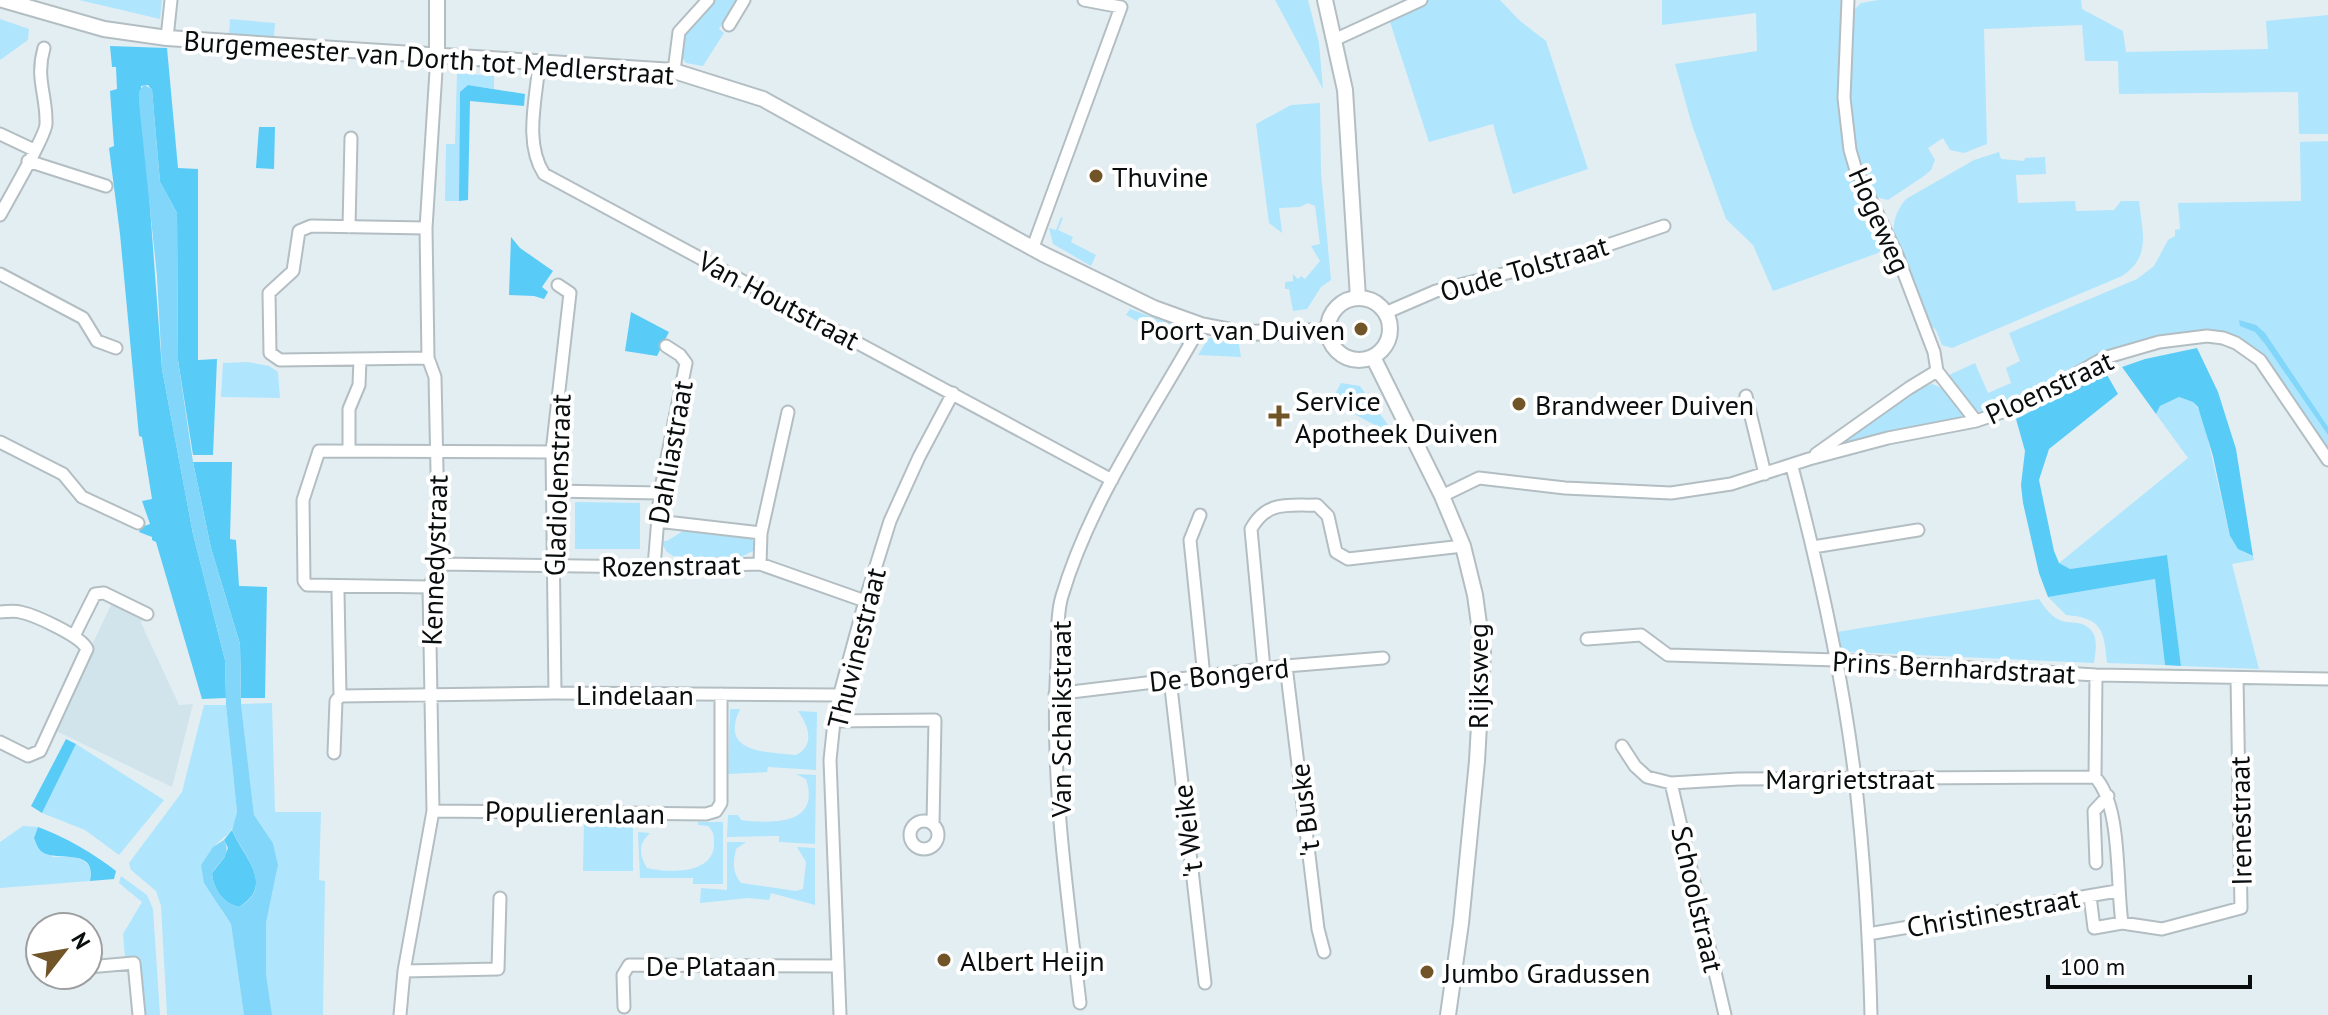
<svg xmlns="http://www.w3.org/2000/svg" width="2328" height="1015" viewBox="0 0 2328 1015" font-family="'PT Sans',sans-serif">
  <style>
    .built { fill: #d1e4ec }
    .green { fill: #afe5fd }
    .forest { fill: #59cbf7 }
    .water { fill: #82d6f9 }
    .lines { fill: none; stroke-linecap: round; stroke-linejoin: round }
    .minor-casing { stroke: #b3bec3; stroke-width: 15 }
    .tertiary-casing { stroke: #b3bec3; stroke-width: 18 }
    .minor { stroke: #fff; stroke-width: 11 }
    .tertiary { stroke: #fff; stroke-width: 14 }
    .poi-dot { fill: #715528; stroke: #fff; stroke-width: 3 }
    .labels { text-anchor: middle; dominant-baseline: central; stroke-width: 8; stroke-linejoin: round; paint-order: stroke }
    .street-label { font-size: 28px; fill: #090d0e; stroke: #fff }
    .poi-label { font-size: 28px; fill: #090d0e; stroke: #fff; text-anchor: start }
  </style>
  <rect width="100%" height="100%" fill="#e3eef3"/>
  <path class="built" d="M112 603 143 619 141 623 179 705 193 704 172 787 52 729Z"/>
  <path class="green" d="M79 0H162L160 19Z
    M713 0H736L719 29 724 33 703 66 686 63 680 54 683 33Z
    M1275 0H1308L1319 43 1323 89Z
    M1427 0H1500L1519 20 1546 41 1588 169 1513 194 1493 124 1429 142 1389 19Z
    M1662 0H1843L1842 119 1889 249 1773 291 1753 245 1726 219 1692 125 1675 64 1757 51 1756 13 1662 25Z
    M1879 0H2081L2082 9 2123 31 2126 52 2268 49 2266 21 2328 15V134H2299L2298 92 2119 94 2118 61H2085L2082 25 1984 29 1987 144 1964 153 1950 150 1943 138 1928 148 1935 160 1931 170 1924 176 1888 200 1872 196 1859 167 1852 127 1850 76 1854 10 1861 3Z
    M0 19 29 29 28 40 0 60Z
    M230 19 275 23 274 37 229 34Z
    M457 73 494 76V89L468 85 460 92 459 201H445L446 144H455Z
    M1320 103 1321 173 1331 280 1321 287 1307 309 1293 311 1289 289H1285V282L1293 281V274L1298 279 1301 276 1305 279 1320 261 1311 246 1320 244 1315 206 1308 203 1300 207 1279 208 1282 233 1269 223 1256 124 1291 105Z
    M2328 141V452L2270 365 2253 348 2227 334 2157 338 2024 400 1983 413 1975 410 1947 376 1975 363 1988 393 2011 383 2006 368 2020 361 2009 333 2137 279 2154 266 2168 240 2175 236V230L2180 229 2178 203 2301 201 2300 142Z
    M1999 152 2001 159 2024 161 2025 158 2045 157 2046 174 2016 175 2018 203 2075 201 2076 211 2114 210 2121 201H2139C2142 232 2152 256 2122 276L1952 348 1942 345 1936 330 1929 324 1895 240C1891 224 1896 211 1906 199L1974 160Z
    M1061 217 1063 218 1058 230 1073 237 1071 242 1096 255 1091 266 1053 244 1049 228 1056 230Z
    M1130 309 1166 322 1170 319 1182 325 1187 332 1184 346 1126 315Z
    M1214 337 1239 344 1241 357 1198 355 1208 339Z
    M248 362 269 366 278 372 280 398 221 397 223 363Z
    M1341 383 1360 386 1396 436 1331 402Z
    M1932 384C1948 389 1956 403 1966 415L1963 418 1855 440 1843 444 1841 442 1913 391Z
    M2179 397 2193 402 2202 414 2230 536C2235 546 2242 553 2253 556L2254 560 2232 564 2259 669 2181 666 2167 555 2070 569 2059 563 2188 458 2156 414 2160 406Z
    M575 502 640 503V549H575Z
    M683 531 739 537 746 533 751 535 755 545 753 551 739 558 673 556 666 551 661 541H667Z
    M2155 579 2165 665 2107 663C2104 630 2102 618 2066 615L2048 597Z
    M2039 599C2045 608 2052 618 2062 621 2068 623 2076 622 2082 624 2100 631 2096 648 2094 663L1850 652 1841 648 1837 632Z
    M272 703 275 812H321L319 880 325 881 323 1015H272L266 975V923L278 865 273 843 254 815 241 704Z
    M204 705H226L237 812C230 841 228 830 212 849 208 854 205 860 201 865L222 911 231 924 244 1015H167L161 906 156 891 131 870 129 863 182 792Z
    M730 709H740C719 753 765 752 796 755 816 745 808 725 798 711L817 712 816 770 768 767 767 772 728 774Z
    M76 744 164 800 119 855 85 830 42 813Z
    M796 774 816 775 815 844 779 842V836L727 837 728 815H738L741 820C773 824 821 825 806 779Z
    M584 817 633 818V871H583Z
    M698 822H723V884H693V878H640L638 832 650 833C638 844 639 854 647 868 667 873 714 875 714 844 714 836 714 832 708 826L698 825Z
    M23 826 38 827 34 838 53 857C70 856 96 856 90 881L0 888V842Z
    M727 842H746L736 849C733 862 732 872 741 883L796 891 803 889 806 862 797 847 815 848V905L771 893 769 900 748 898 700 903 701 888 727 890Z
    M121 876 147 895 153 909 160 1015H144L139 957H125L123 934 142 902 119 883Z"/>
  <path class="forest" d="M110 46 167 48 178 168 198 169V360L217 359 213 455H193L178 360 177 213 160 182 152 90 148 85 141 86 162 369 193 534 225 660 226 698 202 699 156 542 152 540V537L139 532 141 527 150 524 142 501 152 499 142 437 139 436 120 234 109 148 114 146 110 91 117 89 116 67H112Z
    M468 85 525 94 524 106 470 101 468 200 459 201 460 92Z
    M259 127H275L274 169 256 168Z
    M511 237 520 248 553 271 542 287 548 292 544 299 534 296 509 295Z
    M631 312 669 332 657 356 625 351Z
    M2197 348 2218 392 2236 449 2253 556 2238 549 2230 536 2213 456 2198 407 2193 402 2179 397 2160 406 2156 414 2122 367 2145 359Z
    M2106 373 2118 394 2049 449 2039 480 2054 551 2059 563 2070 569 2167 555 2181 666 2165 665 2155 579 2048 597 2039 573 2023 503 2021 485 2025 451 2016 419Z
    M193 462H232L230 539 236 540 239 586 267 587 265 698H241L240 644 211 548Z
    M66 739 76 744 42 813 31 806Z
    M38 827C65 837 93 853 116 871L114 879 90 881C98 845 53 864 40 850 37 847 36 842 34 838Z
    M232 830C243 857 276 884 239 907 224 904 213 889 212 873L224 858 228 848 224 840Z"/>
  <path class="water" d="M144 85 152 89 160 182 177 213 178 360 193 462 211 548 240 644 241 704 254 815 273 843 278 865 266 923V974L272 1015H244L231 924 204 883 201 865 213 847 224 840C232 856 220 860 212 873 213 888 224 904 239 907 276 886 243 855 232 830L237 812 226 705 225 660 193 534 162 369 157 276 139 103V91Z
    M2239 320 2256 325 2265 333 2328 427V435L2265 344 2255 332 2240 326Z"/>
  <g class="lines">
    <g class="minor-casing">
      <path id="minor" d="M1848 0 1844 98 1850 150 1855 167 1897 255 1934 352 1937 371 1976 421
        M729 25 744 0
        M167 38 171 0
        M1334 40 1421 0
        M539 64C536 100 524 143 544 174L1112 480
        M674 71 679 32 708 0
        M0 134 34 150
        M28 161 106 186
        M0 215C8 200 46 135 46 124 47 95 35 79 44 48
        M349 227 351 138
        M426 228 311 226 299 231 293 271 269 293 270 353 280 360 428 358
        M1033 247 1121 7 1084 0
        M0 274 83 318 97 341 116 348
        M1385 313 1436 291 1578 255 1664 226
        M1746 396 1765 474
        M0 442 63 474 82 497 138 523
        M349 451V409L359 385 360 359
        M1816 454 1909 388 1937 371
        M1792 467C1819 569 1842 672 1855 778 1864 856 1869 936 1871 1015
        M553 491 660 493
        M1442 496 1479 478 1565 488 1671 493 1731 484 1809 459 1888 438 1976 421 2020 406 2104 358 2159 342 2207 336 2223 338 2236 343 2260 360 2328 460
        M1200 515 1190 540 1204 677
        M761 533 788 412
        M1813 547 1918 530
        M439 564 654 567 760 564 761 533 657 521
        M760 564 865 601
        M654 567 660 493 686 363 680 355 666 346
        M429 587 307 585 304 581 303 500 319 451 552 452
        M338 592 340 696
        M0 612C6 612 14 610 20 612 35 615 81 636 87 649L40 751 28 756 0 742
        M74 636 95 594 104 593 147 614
        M1587 639 1641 635 1668 655 1837 660 2096 675 2328 679
        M1286 666 1318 929 1324 952
        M1264 669 1251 529C1267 500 1288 506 1317 505L1328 516 1336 552 1348 559 1463 546
        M2096 675 2095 777C2122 806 2116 882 2122 923
        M1170 679 1205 983
        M555 693 552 452 570 293 558 285
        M1055 694 1286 666 1383 658
        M834 721 935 720 933 824
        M1622 746 1635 766 1647 777 1671 783 1738 779 2095 777
        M334 753 336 701 340 696 555 693 838 695
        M1671 783 1725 1015
        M433 811 706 814 716 811 721 803V694
        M910 835a14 14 0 1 1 28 0a14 14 0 1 1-28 0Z
        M2096 863 2094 811 2108 796
        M2090 896 2094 928 2122 923 2162 929 2241 908 2237 678
        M1868 934 2117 891
        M88 967 134 963 139 1015
        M404 971 498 969 500 898
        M1080 1003C1067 890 1050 777 1057 663 1058 642 1056 616 1062 596 1091 499 1152 413 1201 325
        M624 1007 623 975 629 965 837 966
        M400 1015 404 971 433 811 429 587 439 564 435 377 428 358 426 228 437 55
        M840 1015 830 760 835 712 865 601 890 521 919 457 953 393"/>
    </g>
    <g class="tertiary-casing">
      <path id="tertiary" d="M3 0 104 29 167 38 674 71 763 99 1043 254 1154 308 1201 325 1242 333 1328 331
        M437 0V55
        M1325 0 1345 90 1358 298
        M1328 329a31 31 0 1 1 62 0a31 31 0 1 1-62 0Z
        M1373 357 1442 496 1463 546 1475 595 1483 653 1477 761 1461 923 1448 1015"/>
    </g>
    <use href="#minor" class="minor"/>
    <use href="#tertiary" class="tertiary"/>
  </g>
  <g class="poi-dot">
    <circle cx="1096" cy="176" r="8"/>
    <circle cx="1361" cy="329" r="8"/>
    <circle cx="1519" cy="404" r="8"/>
    <path d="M1275 404h8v8h8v8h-8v8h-8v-8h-8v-8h8z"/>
    <circle cx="944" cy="960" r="8"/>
    <circle cx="1427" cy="972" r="8"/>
  </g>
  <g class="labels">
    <g class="street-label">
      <text transform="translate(429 57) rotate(4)">Burgemeester van Dorth tot Medlerstraat</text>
      <text transform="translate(1880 220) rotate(66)">Hogeweg</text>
      <text transform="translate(1524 268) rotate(-16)">Oude Tolstraat</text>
      <text transform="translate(779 300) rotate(28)">Van Houtstraat</text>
      <text transform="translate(2049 387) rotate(-25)">Ploenstraat</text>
      <text transform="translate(670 452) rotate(-80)">Dahliastraat</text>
      <text transform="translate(557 485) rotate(-88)">Gladiolenstraat</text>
      <text transform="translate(434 560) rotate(-88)">Kennedystraat</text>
      <text transform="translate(671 565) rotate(-1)">Rozenstraat</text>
      <text transform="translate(856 648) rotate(-76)">Thuvinestraat</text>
      <text transform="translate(1954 667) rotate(3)">Prins Bernhardstraat</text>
      <text transform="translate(1219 674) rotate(-6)">De Bongerd</text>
      <text transform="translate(1477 676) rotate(-90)">Rijksweg</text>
      <text x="635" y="694">Lindelaan</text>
      <text transform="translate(1060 719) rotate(-90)">Van Schaikstraat</text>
      <text x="1850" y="778">Margrietstraat</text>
      <text transform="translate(1304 810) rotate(-97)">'t Buske</text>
      <text transform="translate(575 812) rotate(1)">Populierenlaan</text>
      <text transform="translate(2240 821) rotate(-91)">Irenestraat</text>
      <text transform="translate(1187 831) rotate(-97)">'t Weike</text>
      <text transform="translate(1698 899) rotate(77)">Schoolstraat</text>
      <text transform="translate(1993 912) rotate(-10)">Christinestraat</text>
      <text x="711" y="965">De Plataan</text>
    </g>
    <g class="poi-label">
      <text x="1112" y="176">Thuvine</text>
      <text x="1345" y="329" text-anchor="end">Poort van Duiven</text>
      <text x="1295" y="400">Service<tspan x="1295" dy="32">Apotheek Duiven</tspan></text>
      <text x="1535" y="404">Brandweer Duiven</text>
      <text x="960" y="960">Albert Heijn</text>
      <text x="1443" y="972">Jumbo Gradussen</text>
    </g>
  </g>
  <g transform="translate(64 951) rotate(59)"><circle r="38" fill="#ffffff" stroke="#9d9e9f" stroke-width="2"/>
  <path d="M0-6L14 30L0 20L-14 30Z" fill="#715528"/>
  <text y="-12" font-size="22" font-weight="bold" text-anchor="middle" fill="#090d0e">N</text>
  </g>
  <path d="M2048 975v12h202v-12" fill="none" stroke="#090d0e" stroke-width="4"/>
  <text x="2060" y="975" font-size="24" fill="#090d0e" stroke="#ffffff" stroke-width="6" paint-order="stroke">100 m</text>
</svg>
